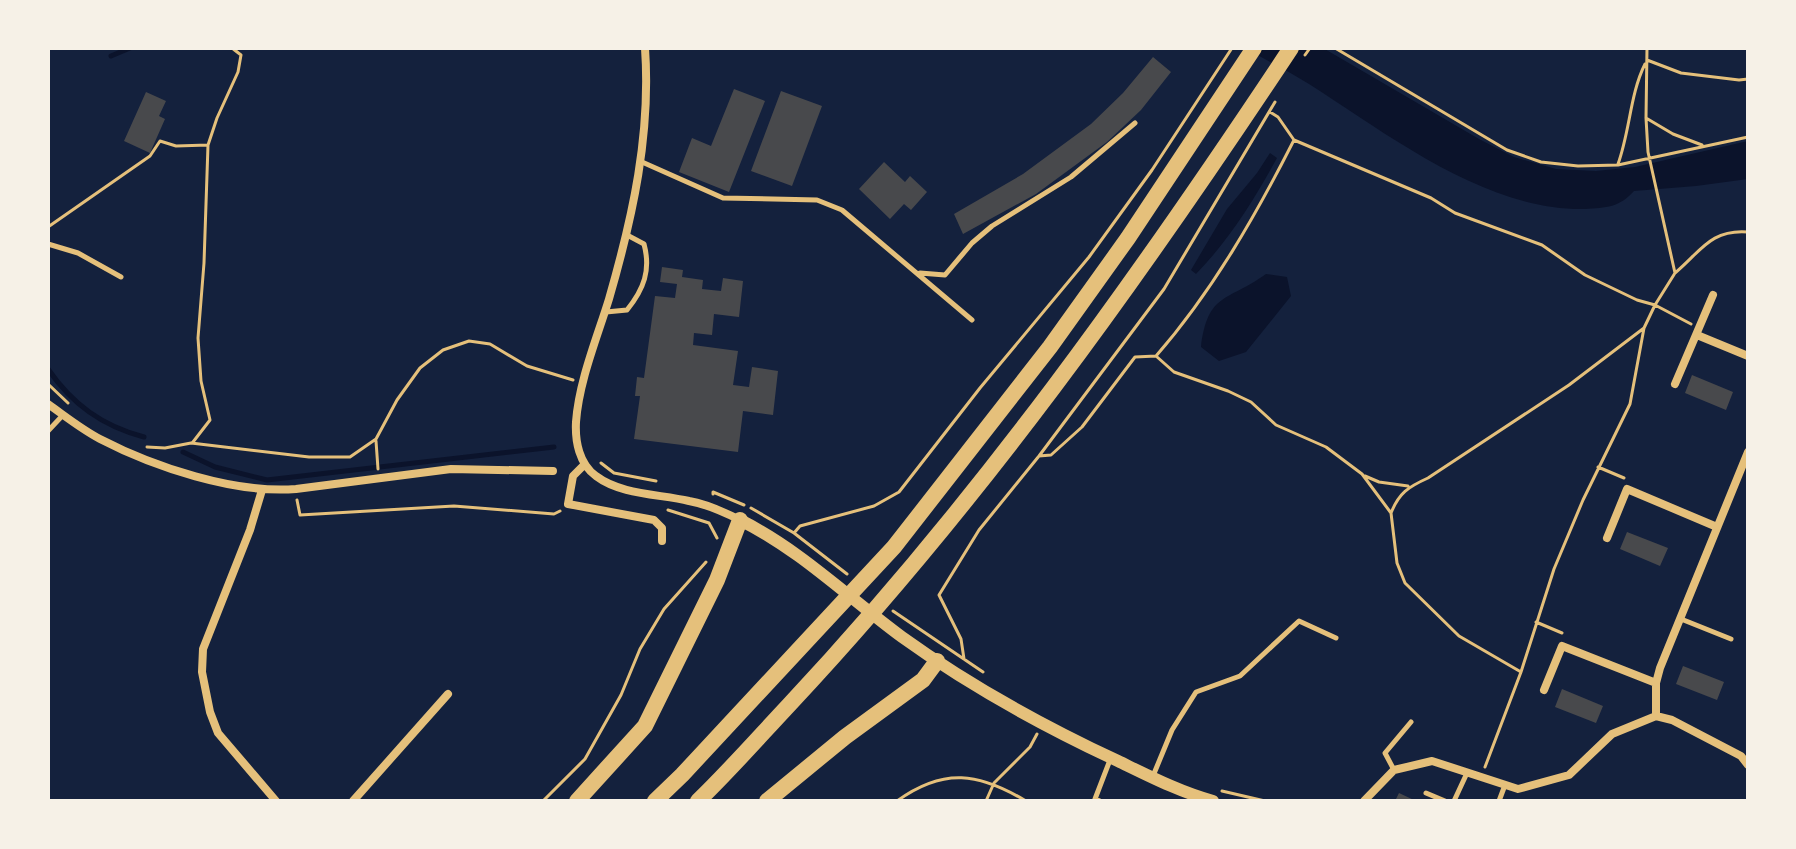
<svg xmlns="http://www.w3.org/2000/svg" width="1796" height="849" viewBox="0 0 1796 849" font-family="'Varela Round',sans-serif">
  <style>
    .water { fill: #0b132b }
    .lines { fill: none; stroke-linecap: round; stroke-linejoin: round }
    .stream { stroke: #0b132b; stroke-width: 5 }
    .building { fill: #48494c }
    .path { stroke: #e5c07b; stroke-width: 3 }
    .service { stroke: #e5c07b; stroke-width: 5 }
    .minor { stroke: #e5c07b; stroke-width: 8 }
    .tertiary { stroke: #e5c07b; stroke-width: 12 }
    .trunk { stroke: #e5c07b; stroke-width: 16 }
  </style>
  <rect width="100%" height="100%" fill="#14213d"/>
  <path class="water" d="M1245 48H1323L1479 139 1514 157 1556 169 1596 171 1635 167 1748 141V179L1696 186 1634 191C1620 207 1606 208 1585 209 1486 211 1389 135 1309 84 1288 71 1266 60 1245 48Z
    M1270 153 1277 158C1254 200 1230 239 1196 274L1191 270 1227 209 1257 173Z
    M1266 274 1287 277 1291 296 1246 352 1219 361 1201 347C1208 292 1227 302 1266 274Z"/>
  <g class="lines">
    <path class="stream" d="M111 56 130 48
      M48 369C72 404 102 426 144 437
      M183 452 215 467 267 480 554 447"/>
  </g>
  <path class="building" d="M1153 57 1171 72 1141 110 1107 142 1036 194 963 234 954 214 1023 174 1091 124 1123 93Z
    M734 89 765 101 729 192 679 172 692 138 711 146Z
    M781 91 822 106 792 186 751 171Z
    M146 92 166 101 159 116 165 119 150 153 124 141Z
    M884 162 905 182 910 176 927 192 911 210 904 204 890 219 859 189Z
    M662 267 683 270 682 277 703 280 702 289 721 291 723 278 743 281 739 317 714 314 712 335 694 333 693 345 738 351 733 385 749 387 752 367 778 371 773 415 743 411 738 452 634 439 640 396H635L637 377 644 378 655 296 675 298 677 284 660 282Z
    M1692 375 1733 392 1726 410 1685 393Z
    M1627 532 1668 548 1660 566 1620 549Z
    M1683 666 1724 682 1717 700 1676 684Z
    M1562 689 1603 706 1596 723 1555 707Z
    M1399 793 1416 801H1395Z"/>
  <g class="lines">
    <path class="path" d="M1335 48 1507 150 1541 162 1578 166 1618 165 1748 137
      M1305 55 1310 48
      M1647 60 1681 73 1739 80 1748 79
      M1270 112 1278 117 1294 140 1431 198 1455 213 1542 245 1585 275 1637 300 1655 305 1691 324
      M1646 118 1673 134 1702 145
      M1618 164C1630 131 1630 94 1645 64
      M48 227 150 156 160 141 176 146 208 145
      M1675 273C1701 251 1711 229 1748 232
      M1156 356 1174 372 1228 391 1251 402 1276 425 1326 447 1362 474 1391 513 1397 563 1405 583 1459 636 1521 672
      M48 384 68 403
      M376 441 378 469
      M193 442 210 420 201 381 198 338 204 263 208 145 217 118 238 72 241 55 232 48
      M147 447 165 448 191 443 309 457H350L376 439 397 400 420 368 443 350 469 341 490 344 527 366 573 380
      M1039 456 1051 455 1082 427 1135 357 1156 356C1212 292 1256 215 1294 140
      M601 463 614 473 656 481
      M1598 467 1624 478
      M1365 476 1379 482 1408 486
      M713 494V492L744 505
      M297 500 300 515 454 506 554 514 560 511
      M751 508 794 533 847 574
      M668 510 709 523 717 538
      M1391 513C1399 493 1408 487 1428 478L1569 385 1644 328
      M794 533 800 526 874 506 899 492 980 388 1089 257 1152 170 1232 48
      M893 611 983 672
      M1536 622 1562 633
      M964 659 961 639 939 595 979 530 1039 456 1164 289 1275 102
      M1485 767 1521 672 1554 569 1583 500 1630 404 1644 328 1655 305 1675 273 1648 152 1646 118 1647 48
      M1222 791 1265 801
      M543 801 585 759 621 695 640 649 664 609 706 562
      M897 801C944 767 979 773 1026 801
      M986 801 994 783 1030 747 1037 734"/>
    <path class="service" d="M642 162 723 198 817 200 842 210 972 320
      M48 244 78 253 121 277
      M920 273 945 275 972 243 992 226 1071 177 1135 123
      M606 312 627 310C644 289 651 270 644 244L627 235
      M48 431 63 415
      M1681 619 1731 639
      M1394 770 1385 753 1411 722
      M1153 776 1172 730 1196 692 1240 676 1299 621 1336 638
      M1426 793 1445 801
      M1100 801 1095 799 1110 760
      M1454 801 1467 773
      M1499 801 1505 785"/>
    <path class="minor" d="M645 48C651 134 633 216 609 299 597 338 579 381 576 422 575 441 579 464 596 476 621 495 660 494 689 501 707 504 724 512 740 520
      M1697 335 1748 356
      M1675 384 1713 295
      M48 404C65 416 81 429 100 439 154 467 235 494 296 489L451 469 553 471
      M585 464 573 476 568 504 654 520 662 528V541
      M262 490 250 530 203 649 202 672 210 712 218 733 276 801
      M1607 538 1627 489 1717 527
      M1544 690 1562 646 1656 683
      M1656 716V683L1660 668 1748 452
      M353 801 448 694
      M1364 801 1394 770 1432 761 1518 789 1569 775 1612 734 1656 716 1672 720 1741 756 1748 765"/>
    <path class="tertiary" d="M740 520C799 549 849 598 902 637 970 686 1043 726 1118 761 1149 776 1180 792 1213 801"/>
    <path class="trunk" d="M577 801 645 726 717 580 740 520
      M655 801 682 775 894 547 1050 347 1128 238 1254 48
      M698 801C730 770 759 737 789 705 979 502 1138 279 1291 48
      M767 801 845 737 923 680 937 661"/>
  </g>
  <rect width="1796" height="849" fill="none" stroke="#f6f1e7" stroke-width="100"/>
</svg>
